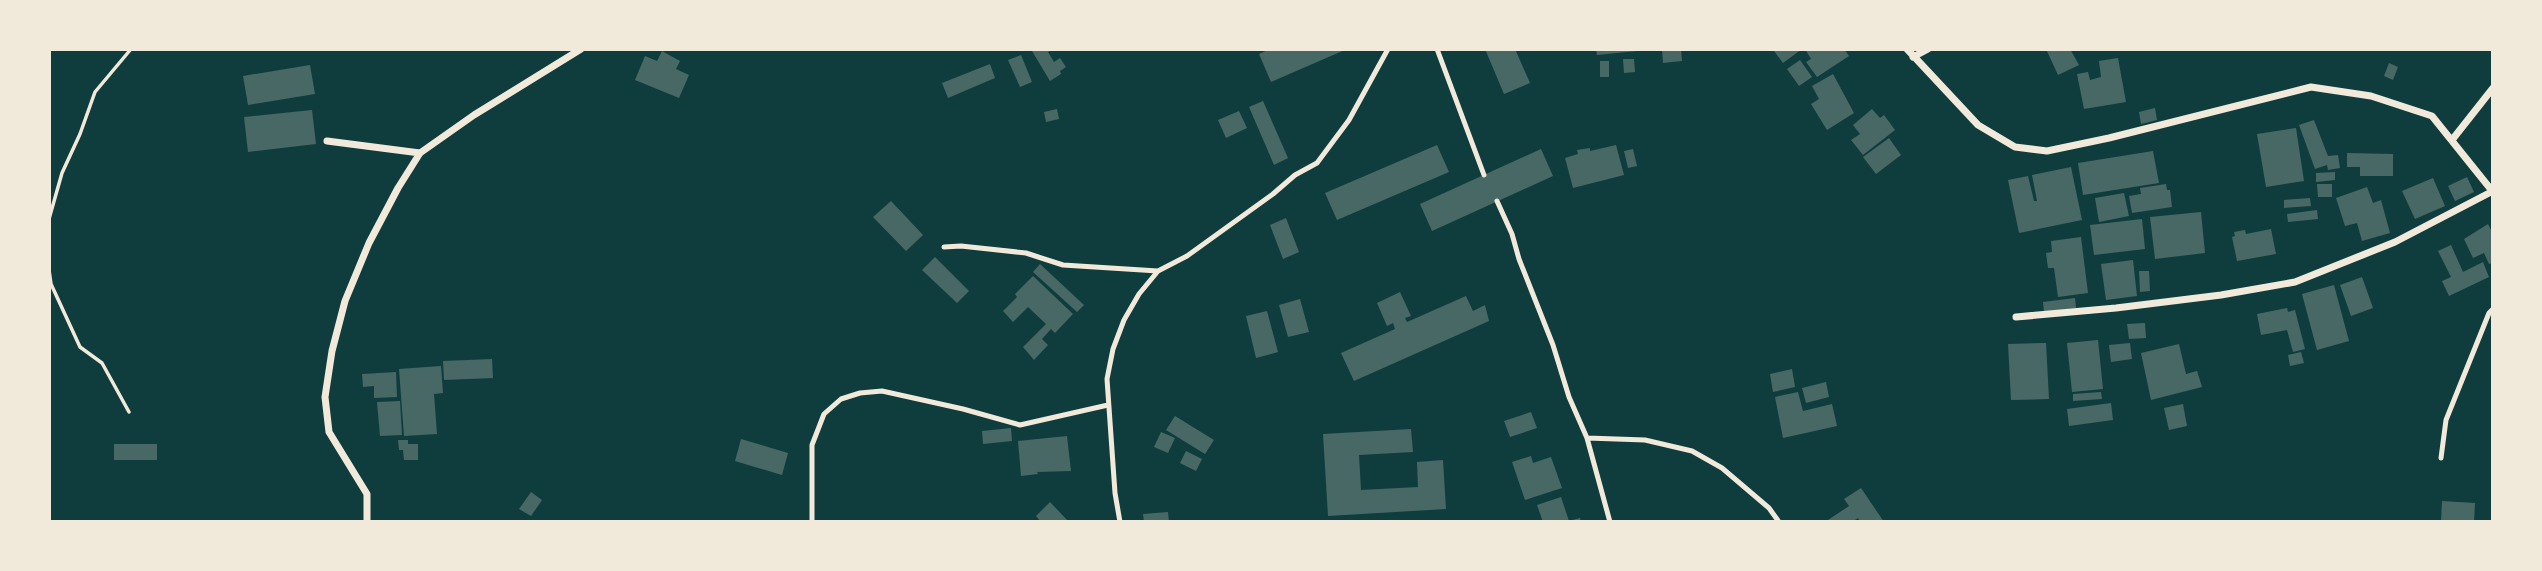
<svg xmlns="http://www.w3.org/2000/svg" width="2542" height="571" viewBox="0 0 2542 571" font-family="Montserrat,sans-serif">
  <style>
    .building { fill: #486865 }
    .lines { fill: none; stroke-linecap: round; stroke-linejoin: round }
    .path { stroke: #f1e9da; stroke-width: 3.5 }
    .service { stroke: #f1e9da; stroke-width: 5 }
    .minor { stroke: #f1e9da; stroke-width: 7 }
  </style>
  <rect width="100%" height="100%" fill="#0f3d3e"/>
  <path class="building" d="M1036 49H1053L1048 52 1054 62 1060 58 1066 67 1060 71 1061 74 1050 81 1032 51Z
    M1270 49H1287L1288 51 1293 49H1347L1271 82 1259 54Z
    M1485 49H1515L1530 83 1504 94Z
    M1596 49H1636L1637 51 1597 55Z
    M1662 49H1681L1682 61 1663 63Z
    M1777 49H1802L1783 63 1774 51Z
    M1805 49H1844L1849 56 1817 77 1806 62 1811 59Z
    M2046 49H2070L2079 65 2058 75Z
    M662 51 680 61 676 69 689 75 679 98 635 80 645 56 657 61Z
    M1021 55 1032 82 1020 87 1008 60Z
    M2118 58 2126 102 2084 109 2077 74 2088 72 2090 80 2101 77 2099 61Z
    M1623 59H1634L1635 72 1624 73Z
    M1800 60 1812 77 1799 86 1787 69Z
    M1600 61H1609V77H1600Z
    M2389 63 2398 67 2393 80 2384 76Z
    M990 64 995 78 948 98 942 83Z
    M310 65 315 94 248 105 243 76Z
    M1833 74 1854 113 1827 130 1811 104 1819 99 1812 86Z
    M1263 101 1288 158 1274 165 1249 107Z
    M2155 108 2157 120 2141 124 2139 112Z
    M1057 109 1059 119 1046 122 1044 112Z
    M1872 109 1880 118 1884 115 1895 130 1863 155 1851 140 1860 134 1853 125Z
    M312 110 316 144 248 152 244 117Z
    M1239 111 1247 128 1226 138 1218 120Z
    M2314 120 2328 156 2338 155 2340 168 2328 170 2327 165 2315 169 2299 125Z
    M2296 128 2304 181 2266 187 2257 134Z
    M1889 138 1901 155 1876 174 1863 157Z
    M1437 145 1449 172 1337 220 1325 193Z
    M1616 145 1624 175 1573 188 1565 158 1578 154 1577 150 1590 148V151Z
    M1541 149 1553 176 1432 231 1420 204Z
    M1633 149 1637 166 1628 168 1624 151Z
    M2153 151 2159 183 2083 195 2078 163Z
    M2347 153 2393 154V176H2360V167H2347Z
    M2071 167 2082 220 2019 233 2008 180 2028 176 2034 201H2037L2032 175Z
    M2335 172V180L2316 182V173Z
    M2467 177 2474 192 2455 201 2448 186Z
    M2433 178 2445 206 2415 219 2402 191Z
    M2166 184 2167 190H2170L2172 207 2132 213 2129 196 2141 194 2140 188Z
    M2317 184H2332V197H2318Z
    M2367 187 2373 203 2381 200 2390 233 2362 241 2357 223 2345 226 2336 198Z
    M2124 193 2129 216 2099 222 2095 198Z
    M2310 198 2311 206 2284 208V200Z
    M891 201 923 235 906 251 873 217Z
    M2317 210 2318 219 2288 222 2287 214Z
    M2201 212 2205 253 2155 259 2150 217Z
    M1286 218 1299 252 1283 259 1270 225Z
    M2142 219 2145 249 2094 255 2090 225Z
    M2488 224 2493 234V263L2489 264 2484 253 2473 258 2464 239Z
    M2271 229 2276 254 2237 261 2232 237 2235 236 2234 232 2245 230 2246 234Z
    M2081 237 2088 293 2058 297 2054 268H2048L2046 253 2052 252 2051 241Z
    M2451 245 2463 272 2483 262 2489 277 2449 296 2442 281 2451 277 2438 251Z
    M935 257 969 291 957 303 922 270Z
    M2133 260 2137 296 2106 300 2101 264Z
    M1040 264 1084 305 1077 312 1033 272Z
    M2139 271H2149L2150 291 2140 292Z
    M1033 276 1073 314 1055 333 1051 329 1042 339 1048 345 1034 360 1023 347 1046 324 1028 307 1013 322 1003 311 1017 297 1015 294Z
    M2362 277 2373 308 2351 316 2340 285Z
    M2334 285 2349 341 2317 350 2302 294Z
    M1400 292 1411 316 1405 318 1407 322 1466 296 1473 311 1485 305 1489 321 1354 381 1341 353 1395 329 1393 323 1387 326 1377 303Z
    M2075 298 2076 308 2044 312 2043 302Z
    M1300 299 1309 332 1288 337 1279 305Z
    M2287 308 2288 312 2295 310 2305 349 2293 352 2287 330 2261 335 2257 314Z
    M1267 311 1278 352 1256 358 1246 316Z
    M2145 323 2146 338 2129 339 2127 324Z
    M2098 340 2103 389 2072 392 2067 343Z
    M2046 343 2049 399 2011 400 2008 344Z
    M2130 343 2132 359 2111 362 2109 345Z
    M2179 344 2186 374 2197 371 2202 387 2151 400 2141 353Z
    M2301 352 2304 363 2290 366 2288 355Z
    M492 359 493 378 444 380 443 361Z
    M441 366 443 393 434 394 437 434 404 436 399 369Z
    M1792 369 1795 387 1773 392 1770 374Z
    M396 372 397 397 374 398V386L363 387 362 374Z
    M1826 382 1829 397 1806 403 1802 388Z
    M1798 392 1803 411 1832 404 1837 426 1783 438 1775 397Z
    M2101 392 2102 399 2073 401V394Z
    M400 401 402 435 380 436 377 402Z
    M2111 403 2113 420 2069 426 2067 409Z
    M2183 404 2187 426 2169 430 2164 408Z
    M1531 412 1537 428 1510 437 1504 421Z
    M1175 416 1214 440 1205 454 1166 430Z
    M1011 428 1012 441 983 444 982 431Z
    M1411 429 1413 452 1359 455 1361 490 1418 487 1417 462 1443 460 1446 509 1328 516 1323 434Z
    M1161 432 1175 438 1168 453 1154 447Z
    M1067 436 1071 471 1037 472 1038 474 1021 476 1018 441Z
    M741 439 788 453 782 475 735 461Z
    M398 440H408V444H418V460H404L403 450H399Z
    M114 444H157V460H114Z
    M1186 451 1202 459 1196 471 1180 463Z
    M1531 456 1533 463 1551 457 1562 488 1525 500 1512 462Z
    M1861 488 1884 522H1860L1858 518 1852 522H1829L1828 520 1849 506 1844 499Z
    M531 492 542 500 531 516 519 509Z
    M1561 497 1569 521 1580 518 1581 522H1543L1537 505Z
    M2442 501 2475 503 2474 522H2441Z
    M1050 502 1069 522H1041L1036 516Z
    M1168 512 1169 522H1144L1143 514Z"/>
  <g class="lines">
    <path class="path" d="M49 219 62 173 80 134 95 92 131 49
      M49 270 51 284 80 347 102 363 129 412"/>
    <path class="service" d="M1437 49 1484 175
      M1497 201 1512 234 1519 259 1553 345 1569 397 1587 438 1610 522
      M944 247 961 246 1026 253 1063 265 1158 271
      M1587 438 1645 440 1692 451 1722 468 1769 508 1779 522
      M2441 458 2446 420 2489 313 2493 309
      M812 522V445L824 414 841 399 860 393 882 391 963 409 1020 425 1108 405
      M1120 522 1115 493 1107 379 1113 349 1124 320 1139 294 1158 271 1187 256 1273 194 1295 175 1317 163 1349 120 1388 49"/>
    <path class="minor" d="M1907 49 1978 125 2015 147 2047 151 2109 138 2311 87 2371 96 2432 116 2493 192
      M1913 57 1928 49
      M2452 140 2493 88
      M327 141 420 153
      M2016 317 2116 308 2221 295 2295 282 2395 242 2493 191
      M367 522V494L329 432 325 397 332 351 345 301 369 243 398 188 420 153 474 115 581 49"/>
  </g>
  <rect width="2542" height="571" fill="none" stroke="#f1e9da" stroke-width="102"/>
</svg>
